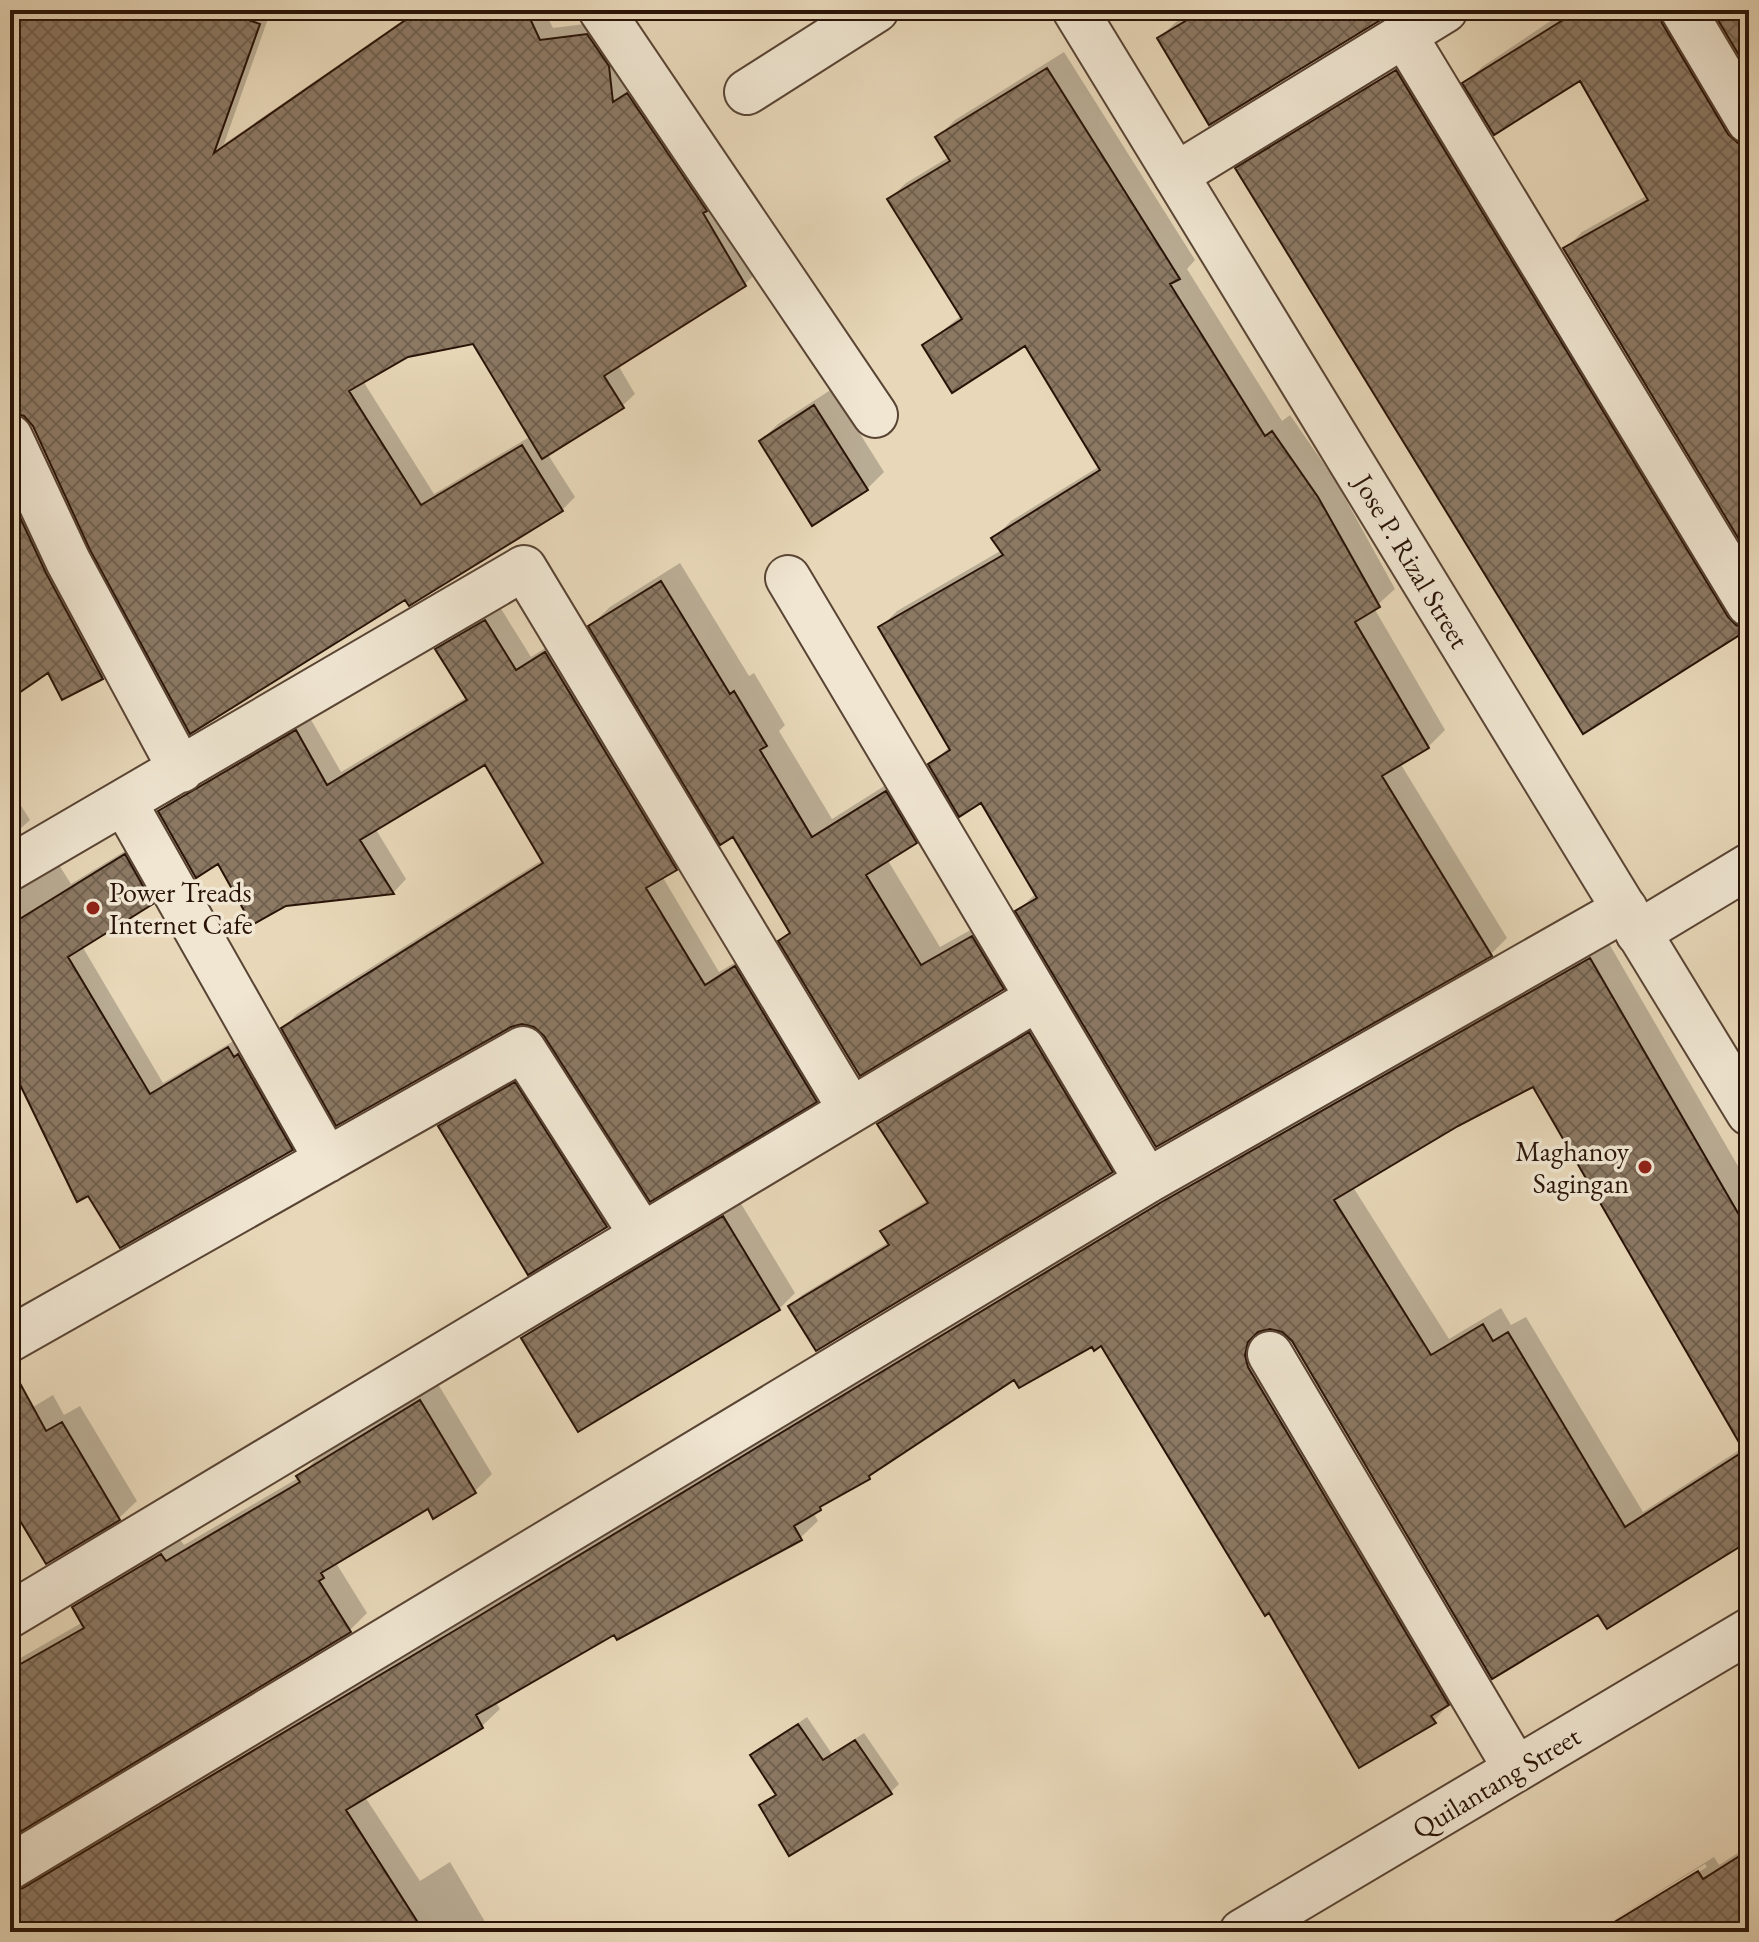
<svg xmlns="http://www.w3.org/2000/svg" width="1759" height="1942" viewBox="0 0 1759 1942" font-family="'EB Garamond',serif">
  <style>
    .shadow { fill: #0003; fill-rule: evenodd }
    .building { fill: url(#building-cross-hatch); stroke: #291307; stroke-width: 2; fill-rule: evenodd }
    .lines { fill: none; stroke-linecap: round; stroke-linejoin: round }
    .minor-casing { stroke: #594434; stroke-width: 48 }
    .tertiary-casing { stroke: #594434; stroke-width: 48 }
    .minor { stroke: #f0e6d2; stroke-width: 44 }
    .tertiary { stroke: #f0e6d2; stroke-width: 44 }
    .poi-dot { fill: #8f2418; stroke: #f0e6d2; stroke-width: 3 }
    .labels { text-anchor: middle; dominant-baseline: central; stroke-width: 7; stroke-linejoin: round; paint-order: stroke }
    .street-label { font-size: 28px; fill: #291307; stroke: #f0e6d2 }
    .poi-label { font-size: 28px; fill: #291307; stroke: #f0e6d2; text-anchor: start }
  </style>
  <defs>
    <pattern id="building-cross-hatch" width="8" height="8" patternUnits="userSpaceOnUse" patternTransform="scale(2)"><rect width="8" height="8" fill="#8c7964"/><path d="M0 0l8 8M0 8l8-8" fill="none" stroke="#726250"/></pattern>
  </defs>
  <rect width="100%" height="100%" fill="#e8d8b9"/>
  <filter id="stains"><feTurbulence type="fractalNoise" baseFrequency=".0025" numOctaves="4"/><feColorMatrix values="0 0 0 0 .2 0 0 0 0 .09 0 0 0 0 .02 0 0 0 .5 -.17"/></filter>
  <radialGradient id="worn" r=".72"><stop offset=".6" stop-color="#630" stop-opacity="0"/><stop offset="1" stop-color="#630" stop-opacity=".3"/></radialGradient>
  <path class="shadow" d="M10 10H271L224 144 418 10H544L553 28 600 22 621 53 626 91 640 82 758 271 745 284 618 365 635 394 622 406 547 453 575 497 562 510 405 597 10 410ZM474 342 531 436 434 494 363 381 407 355Z
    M776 10H795L781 18Z
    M1196 10H1388L1378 19 1210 123 1159 38 1176 22Z
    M1567 10H1681L1749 122V552L1565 249 1582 232 1648 195 1581 78 1465 83 1482 67Z
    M1428 39 1749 569 1748 627 1583 732 1238 168 1269 137Z
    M1064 52 1195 260 1187 269 1282 421 1290 415 1335 480 1395 589 1374 608 1445 730 1428 747 1400 763 1507 938 1491 954 1018 911 1036 893 981 800 931 765 950 746 881 627 897 611 1002 550 994 538 1011 521 1100 466 1026 343 925 345 962 315 889 199 906 183 949 157 938 137 955 120Z
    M832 389 884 472 867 489 761 441 778 424Z
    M10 457 115 665 102 677 63 697 49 670 10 696Z
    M680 563 749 676 754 673 785 725 779 731 832 819 905 773 935 822 915 842 887 859 940 947 992 918 1022 969 1003 988 780 941 791 931 733 835 590 626 610 607Z
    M500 607 531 657 560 639 690 854 662 876 719 972 750 954 830 1086 816 1100 546 1034 535 1025 522 1022 283 1028 297 1014 544 859 486 762 375 828 406 879 393 893 219 861 160 811 174 797 310 718 341 772 467 697 438 649 452 635Z
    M10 788 30 820 10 838Z
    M138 843 165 890 152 903 82 946 163 1083 242 1036 304 1136 292 1149 10 1060V877L59 865 71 884Z
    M1608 942 1749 1185V1539L1599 1612 1283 1330 1263 1329 1262 1336 1465 1686 1434 1721 1270 1610 1102 1344H1093L1015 1377 880 1466 869 1477 829 1499 813 1512 818 1521 800 1538 614 1633 495 1701 500 1709 482 1726 365 1797 420 1881 450 1862 491 1932H10V1867L1179 1186ZM1534 1084 1744 1447 1643 1512 1526 1317 1511 1325 1501 1308 1449 1339 1353 1187Z
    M1042 1022 1123 1159 1112 1171 790 1306 802 1295 889 1242 883 1231 895 1220 928 1200 880 1124 891 1113Z
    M532 1067 623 1209 606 1226 440 1126 457 1109Z
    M740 1202 795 1293 779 1309 523 1338 539 1322Z
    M438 1384 492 1474 475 1491 434 1516 429 1507 336 1563 367 1613 350 1630 10 1835V1664L83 1622 74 1607 92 1590 179 1538 184 1545 300 1477 316 1459Z
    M53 1395 64 1415 80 1406 137 1501 119 1518 47 1561 18 1513 10 1517V1421Z
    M807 1717 832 1754 864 1733 899 1784 891 1792 761 1806 777 1793 753 1755Z
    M1749 1846V1932H1603L1707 1867 1705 1864 1594 1932 1714 1857 1719 1865Z"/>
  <path class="building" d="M10 10H221L260 24 214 153 420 10H526L540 40 587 34 609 66 613 102 627 93 707 211 703 213 746 286 604 376 624 408 542 459 473 344 408 357 349 391 421 505 522 445 563 511 409 606 405 600 190 734 90 550 33 426 24 416 10 412Z
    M1204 10H1373L1379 21 1209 125 1157 38Z
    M1579 10H1658L1662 23 1728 134 1738 143 1749 146V556L1563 248 1648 200 1580 81 1494 135 1462 83Z
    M1712 10H1749V72Z
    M1047 68 1180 279 1170 284 1265 436 1272 431 1318 497 1380 607 1355 622 1429 748 1382 776 1492 956 1156 1147 1015 911 1037 898 981 803 959 817 928 764 950 750 878 627 1003 555 991 538 1100 470 1025 346 952 393 922 345 962 319 887 199 950 161 935 137Z
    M1396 70 1728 617 1736 625 1749 629 1583 734 1235 168Z
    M814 405 868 490 812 526 759 441Z
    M10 496 46 573 103 679 62 700 48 673 10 699Z
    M661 581 730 694 734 691 767 746 760 750 812 837 886 791 917 843 866 875 921 965 972 936 1004 989 860 1076 778 941 790 933 733 837 720 845 588 626Z
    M485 620 516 670 545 652 677 870 646 888 705 985 735 966 817 1102 650 1202 544 1036 534 1027 522 1024 511 1027 336 1126 281 1028 543 863 485 765 360 840 394 894 286 906 252 925 218 864 196 878 158 811 296 730 327 785 467 700 435 649Z
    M125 854 153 904 68 957 150 1094 228 1047 234 1057 238 1054 293 1150 120 1248 88 1196 77 1202 10 1064V925Z
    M1590 958 1749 1232V1541L1607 1629 1598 1615 1492 1679 1292 1341 1282 1332 1270 1329 1258 1332 1248 1342 1245 1355 1248 1367 1449 1705 1431 1716 1436 1723 1359 1768 1269 1613 1265 1616 1101 1346 1094 1351 1092 1347 1019 1388 1014 1380 869 1476 870 1479 820 1507 821 1510 794 1526 802 1540 617 1640 614 1635 476 1715 483 1728 346 1810 424 1932H10V1892L23 1888 479 1616 1160 1203ZM1533 1087 1744 1451 1625 1527 1508 1332 1493 1341 1483 1324 1431 1355 1334 1200 1458 1126Z
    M1029 1032 1113 1172 816 1351 788 1306 889 1245 880 1231 928 1203 877 1124Z
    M515 1082 607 1227 528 1275 438 1126Z
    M723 1216 780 1310 578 1432 521 1338Z
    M10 1365 46 1431 62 1422 120 1520 46 1564 10 1504Z
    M420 1400 476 1493 433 1519 428 1509 321 1573 324 1578 319 1581 351 1632 10 1838V1670L84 1628 72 1607 161 1554 166 1561 300 1482 296 1476Z
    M798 1724 823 1760 855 1740 892 1794 789 1856 759 1805 776 1795 750 1755Z
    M1749 1850V1932H1598L1698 1871 1703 1879Z"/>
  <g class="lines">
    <g class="minor-casing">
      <path id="minor" d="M601 10 875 415
        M1683 10 1749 121
        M1404 35 1749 604
        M747 92 876 10
        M1176 175 1445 10
        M10 437 68 561 181 770
        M788 578 1147 1181
        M124 802 327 1160
        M10 868 524 568 851 1110
        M1638 933 1749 866
        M10 1339 523 1049 642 1235
        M1270 1354 1516 1769
        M10 1615 1038 998
        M10 1867 1147 1181 1625 909
        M1242 1932 1749 1631"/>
    </g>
    <g class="tertiary-casing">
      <path id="tertiary" d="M1075 10 1749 1113"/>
    </g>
    <use href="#minor" class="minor"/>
    <use href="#tertiary" class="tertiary"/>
  </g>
  <g class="poi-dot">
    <circle cx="93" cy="908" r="8"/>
    <circle cx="1645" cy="1167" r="8"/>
  </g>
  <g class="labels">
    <g class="street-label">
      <text transform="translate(1412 561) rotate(59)">Jose P. Rizal Street</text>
      <text transform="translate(1496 1782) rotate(-31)">Quilantang Street</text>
    </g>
    <g class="poi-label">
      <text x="109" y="892">Power Treads<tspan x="109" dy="32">Internet Cafe</tspan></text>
      <text x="1629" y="1151" text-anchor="end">Maghanoy<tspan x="1629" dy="32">Sagingan</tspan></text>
    </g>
  </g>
  <rect width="1759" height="1942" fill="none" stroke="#e8d8b9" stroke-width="40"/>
  <rect x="12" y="12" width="1735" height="1918" fill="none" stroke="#291307" stroke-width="4"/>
  <rect x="20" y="20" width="1719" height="1902" fill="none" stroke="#291307" stroke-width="2"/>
  <rect width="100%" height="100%" filter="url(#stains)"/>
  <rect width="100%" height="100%" fill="url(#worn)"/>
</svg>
